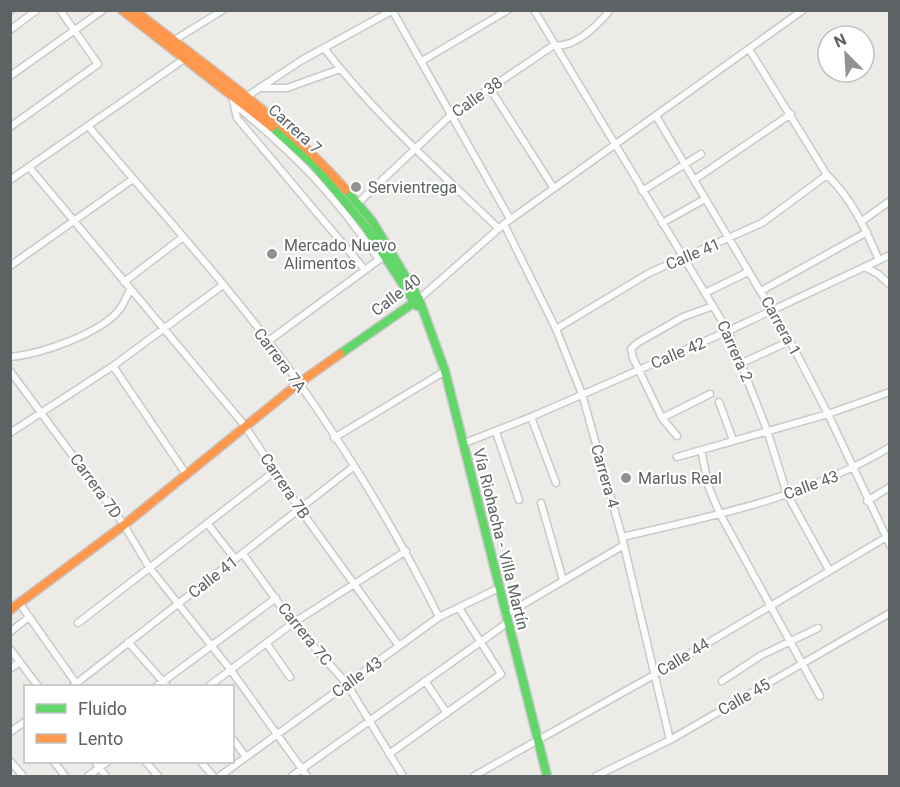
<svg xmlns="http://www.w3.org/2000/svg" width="900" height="787" viewBox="0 0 900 787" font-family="Roboto,sans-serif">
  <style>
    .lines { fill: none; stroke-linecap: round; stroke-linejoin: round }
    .street-casing { stroke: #c9c9c8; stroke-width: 9 }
    .fast-casing { stroke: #c7c8c7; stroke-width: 11 }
    .slow-casing { stroke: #c7c8c7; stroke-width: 11 }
    .street { stroke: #fcfcfc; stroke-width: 6 }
    .fast { stroke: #63d668; stroke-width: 8 }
    .slow { stroke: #ff974d; stroke-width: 8 }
    .poi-dot { fill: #8f9293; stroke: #fff; stroke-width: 2 }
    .labels { text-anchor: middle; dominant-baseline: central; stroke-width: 4.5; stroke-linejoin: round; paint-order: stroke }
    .street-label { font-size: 16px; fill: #5d6265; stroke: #fff }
    .poi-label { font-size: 16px; fill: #5d6265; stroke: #fff; text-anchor: start }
  </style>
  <rect width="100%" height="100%" fill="#edebe8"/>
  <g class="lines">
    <g class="street-casing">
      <path id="street" d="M392 10 510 219
        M534 10 728 331 767 430 787 494 829 570
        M10 11 11 10
        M10 30 37 10
        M173 41 223 10
        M324 48C374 114 439 171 498 228
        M749 49 827 175C852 199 865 228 879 260
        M422 61 508 10
        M10 76 103 10
        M489 87 553 187
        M260 88H287L340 69
        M232 96 237 118 365 270
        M246 97 302 60 393 10
        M234 104C295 154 334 194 379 260
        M656 116 790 341 828 414 890 545
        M88 126C159 210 235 292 299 383 351 457 399 536 439 617
        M10 127 98 64 60 10
        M29 167 245 426 299 508 399 646
        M10 180 187 57
        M694 180 791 114
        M642 191 701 154
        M357 204 452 114 554 45C574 49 598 25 610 10
        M862 221 890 201
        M662 223 705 199
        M504 224 556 329 582 394 622 537 670 740
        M10 266 133 179
        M865 267 878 274 890 285
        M124 282 183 237
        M761 291 867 232
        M705 293 748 272
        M419 299 504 224 803 10
        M556 329 649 273 762 223 827 175
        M267 342 380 259
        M10 357C41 354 100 334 120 309 124 303 127 295 131 289
        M742 363 790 341
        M113 366 186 474
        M10 371 124 525 149 567 230 669 307 776
        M719 402 733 440
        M531 417 556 483
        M662 418 710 394
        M496 432 519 500
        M10 433 113 366 223 285
        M677 436 662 418 633 358 631 349 637 343 683 317 713 306
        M334 438 445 371
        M462 444 531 417 728 331 890 255
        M701 450 709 488 720 514 820 696
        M677 457 828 414 890 392
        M867 501 890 487
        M541 503 563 580
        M207 523 235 559
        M622 537C714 516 808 497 890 447
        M243 554 293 623 347 684 403 776
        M20 604 78 686
        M505 615 624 545
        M78 623 275 471
        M10 632 29 617
        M128 642 167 686
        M267 644 290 677
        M10 649 38 686
        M10 669 20 662
        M425 681 447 713
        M722 681 760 656 818 628
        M73 686 353 467
        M157 686 276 598
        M209 686 293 623 406 551
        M10 732 26 721
        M232 738 246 757
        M389 754 501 674 459 608
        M10 761 23 776
        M54 762 65 776
        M95 762 106 776
        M146 762 158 776
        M201 762 213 776
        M88 776 107 762
        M220 776 439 617 499 588
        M292 776 507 623
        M474 776 654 675 890 535
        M596 776 670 740 890 613"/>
    </g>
    <g class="fast-casing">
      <path id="fast" d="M272 127 313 164 365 226 417 306
        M346 190 372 221 419 299 445 371 547 776
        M340 354 419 299"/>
    </g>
    <g class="slow-casing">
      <path id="slow" d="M122 10 272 127
        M134 10C207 67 285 120 346 190
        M10 610 124 525 299 383 340 354"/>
    </g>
    <use href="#street" class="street"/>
    <use href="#fast" class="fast"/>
    <use href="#slow" class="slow"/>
  </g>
  <g class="poi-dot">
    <circle cx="356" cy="187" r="6"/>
    <circle cx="272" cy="254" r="6"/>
    <circle cx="626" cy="478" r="6"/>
  </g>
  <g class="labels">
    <g class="street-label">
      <text transform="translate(477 97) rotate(-35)">Calle 38</text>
      <text transform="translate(295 129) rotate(42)">Carrera 7</text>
      <text transform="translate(693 254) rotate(-23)">Calle 41</text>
      <text transform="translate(396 295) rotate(-37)">Calle 40</text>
      <text transform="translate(781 326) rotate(61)">Carrera 1</text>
      <text transform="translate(735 351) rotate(66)">Carrera 2</text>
      <text transform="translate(678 353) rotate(-23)">Calle 42</text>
      <text transform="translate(280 360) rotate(53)">Carrera 7A</text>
      <text transform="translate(605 476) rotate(74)">Carrera 4</text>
      <text transform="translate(811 485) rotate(-20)">Calle 43</text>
      <text transform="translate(96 486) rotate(54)">Carrera 7D</text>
      <text transform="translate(285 486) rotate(56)">Carrera 7B</text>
      <text transform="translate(501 539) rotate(76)">Vía Riohacha - Villa Martín</text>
      <text transform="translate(213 577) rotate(-38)">Calle 41</text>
      <text transform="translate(305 634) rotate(51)">Carrera 7C</text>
      <text transform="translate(683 657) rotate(-31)">Calle 44</text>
      <text transform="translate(357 677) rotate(-36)">Calle 43</text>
      <text transform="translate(744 697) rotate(-30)">Calle 45</text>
    </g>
    <g class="poi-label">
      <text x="368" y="187">Servientrega</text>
      <text x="284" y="245">Mercado Nuevo<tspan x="284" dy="18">Alimentos</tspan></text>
      <text x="638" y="478">Marlus Real</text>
    </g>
  </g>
  <rect width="900" height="787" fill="none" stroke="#5d6265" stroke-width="24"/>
  <rect x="24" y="685" width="210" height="78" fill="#ffffff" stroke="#bec0c1" stroke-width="1.5"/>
  <rect x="36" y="704" width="30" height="9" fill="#63d668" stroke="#bec0c1" stroke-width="1.5"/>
  <text x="78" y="715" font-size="18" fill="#5d6265">Fluido</text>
  <rect x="36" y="734" width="30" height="9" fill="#ff974d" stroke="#bec0c1" stroke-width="1.5"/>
  <text x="78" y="745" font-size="18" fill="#5d6265">Lento</text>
  <g transform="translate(846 54) rotate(336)"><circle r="28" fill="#ffffff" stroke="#bec0c1" stroke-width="1.5"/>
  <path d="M0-4.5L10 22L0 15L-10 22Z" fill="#8f9293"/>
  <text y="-9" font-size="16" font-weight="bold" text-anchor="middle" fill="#5d6265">N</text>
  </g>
</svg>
